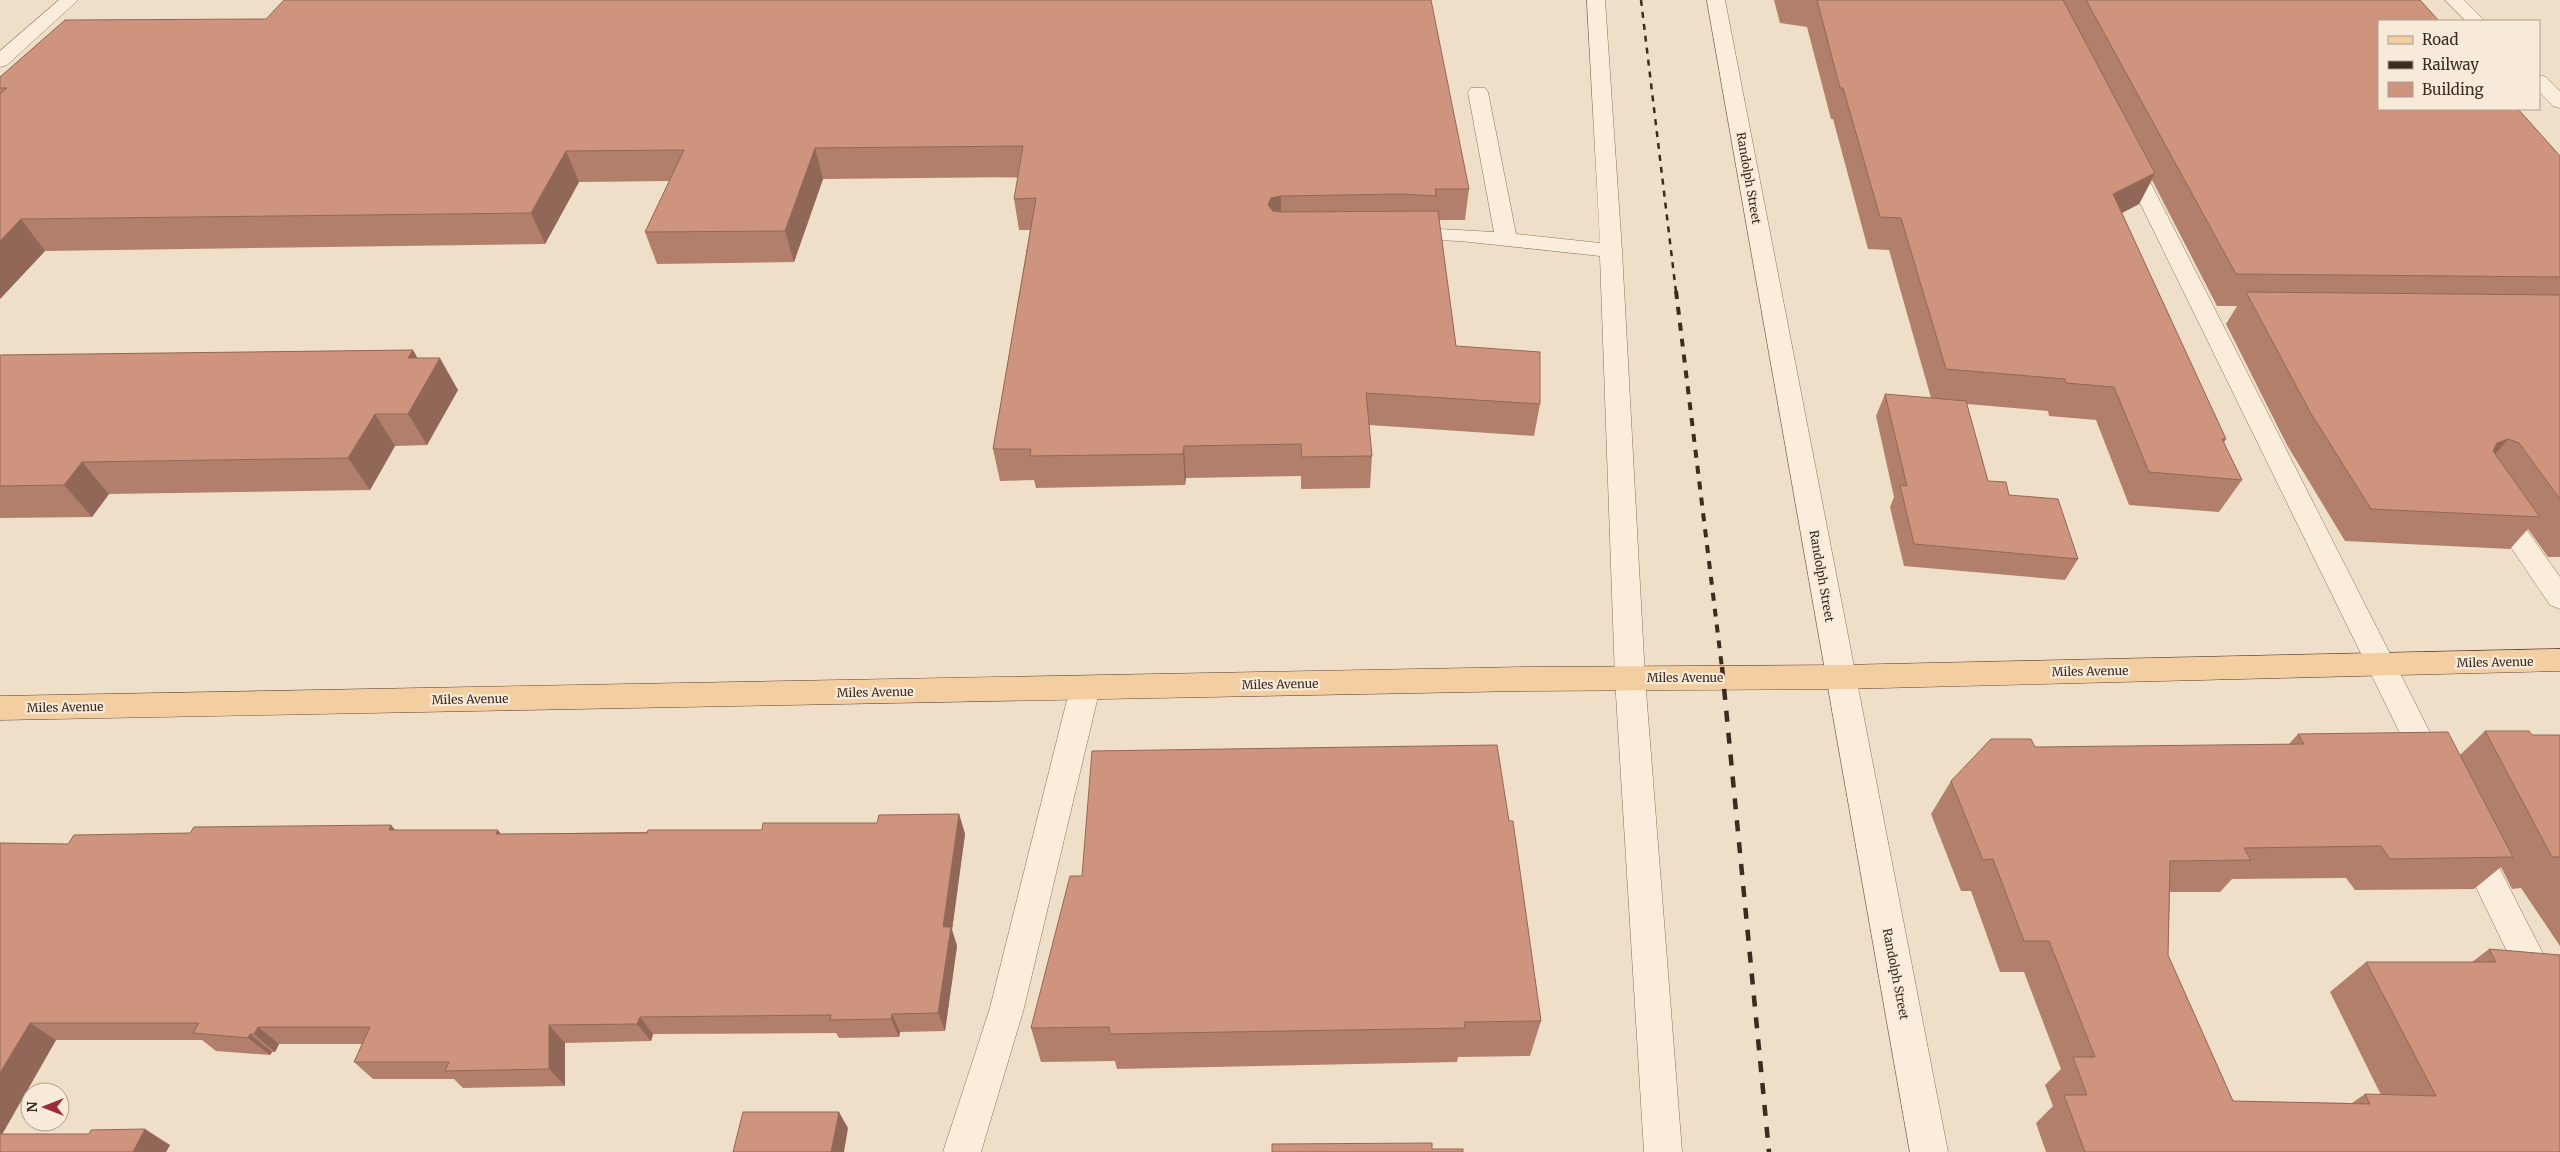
<svg xmlns="http://www.w3.org/2000/svg" width="2560" height="1152" viewBox="0 0 2560 1152" font-family="Merriweather,serif">
  <style>
    .lines { fill: none; stroke-linecap: round; stroke-linejoin: round }
    .minor-casing { stroke: #8d6f5c; stroke-width: 1 }
    .major-casing { stroke: #5b3e30; stroke-width: 1 }
    .minor { fill: #faeddc; fill-rule: evenodd }
    .major { fill: #f3cea0; fill-rule: evenodd }
    .rail-far2 { stroke: #3d2a20; stroke-width: 2.5; stroke-dasharray: 6 6; stroke-linecap: butt }
    .rail-far1 { stroke: #3d2a20; stroke-width: 4; stroke-dasharray: 8 8; stroke-linecap: butt }
    .rail { stroke: #3d2a20; stroke-width: 4.5; stroke-dasharray: 11 11; stroke-linecap: butt }
    .wall { fill: #b27f6c }
    .shaded-wall { fill: #916858 }
    .building { fill: #cf947d; stroke: #916858 }
    .labels { text-anchor: middle; dominant-baseline: central; stroke-width: 4.5; stroke-linejoin: round; paint-order: stroke }
    .street-label { font-size: 12px; fill: #3d2a20; stroke: #f7ead8 }
  </style>
  <rect width="100%" height="100%" fill="#f0dfc8"/>
  <g class="lines">
    <g class="minor-casing">
      <path id="minor" d="M59 0H78L7 65 0 67V51Z
        M1587 0H1605L1622 251 1645 678 1682 1152H1644L1615 678 1600 256 1460 241 1403 239 1395 238 1392 233 1395 228 1403 227 1494 232 1468 92 1471 88H1485L1488 92 1516 234 1600 243Z
        M1707 0H1725L1948 1152H1910Z
        M2445 0H2464L2485 21H2466Z
        M2539 75 2546 77 2560 91V108L2553 106 2539 92Z
        M2129 154 2136 156 2139 160 2442 756 2446 765 2442 774 2431 778 2420 774 2119 160 2122 156Z
        M2498 500 2507 502 2560 577V609L2550 605 2485 509 2489 502Z
        M1085 676 1095 680 1100 688 1024 1008 981 1152H943L990 1008 1070 688 1075 680Z
        M2471 830 2482 834 2560 987V1041L2548 1036 2455 844 2460 834Z"/>
    </g>
    <g class="major-casing">
      <path id="major" d="M2560 649V671L1841 689 1523 691 0 720V696L1523 667 1841 665Z"/>
    </g>
    <use href="#minor" class="minor"/>
    <use href="#major" class="major"/>
    <path class="rail-far2" d="M1641 0 1676 292"/>
    <path class="rail-far1" d="M1676 291 1722 668"/>
    <path class="rail" d="M1722 667 1769 1152"/>
  </g>
  <path class="wall" d="M1774 0H2420L2560 156V557H2548L2528 529 2510 549 2345 541 2287 445 2226 324 2237 306H2217L2152 180 2139 204 2122 213 2226 439 2224 443 2242 480 2219 512 2129 505 2096 420 2049 416 2048 411 1967 404 1988 481 2009 495 2078 559 2065 580 1904 566 1890 507 1894 497 1876 416 1885 394 1931 398 1889 250 1868 249 1833 119H1831L1807 27 1780 23Z
    M65 20 1469 189 1465 220H1439L1456 346 1540 404 1534 436 1369 425 1372 456 1370 488 1301 489V476L1186 478 1185 485 1036 488 1034 480 1000 481 993 449 1030 230H1019L1014 199 1018 177 823 179 794 262 657 264 645 232 670 181 579 182 545 244 45 251 0 299V77Z
    M413 350 417 358 458 390 427 445 395 446 370 490 109 494 92 517 0 518V355Z
    M2485 731 2532 735H2560V946L2521 888 2512 889 2501 867 2474 889 2355 890 2346 878 2232 879 2220 892H2170L2168 955 2233 1101 2352 1103 2365 1094 2381 1095 2330 992 2366 962H2472L2489 949 2560 955V1152H2046L2036 1123 2053 1106 2045 1085 2061 1069 2024 972H2000L1971 891H1961L1931 814 1951 781 2289 744 2298 734 2460 755Z
    M959 814 965 834 952 930 957 946 945 1031 900 1032 899 1037 839 1038 836 1033 653 1034 651 1041 565 1043V1086L463 1088 454 1079H373L354 1062 362 1044H279L275 1052H272L270 1055 216 1051 202 1040H56L2 1134 170 1145 166 1152H0V843L68 844 395 830 501 834 762 830 877 823Z
    M1541 1021 1530 1056 1458 1057 1457 1062 1117 1069 1115 1061 1041 1062 1031 1028Z"/>
  <path class="shaded-wall" d="M815 148 823 179 794 262 785 231Z
    M566 151 579 182 545 244 531 213Z
    M2155 173 2139 204 2097 226 2113 194Z
    M1281 196V227L1268 205 1271 198Z
    M21 219 45 251 0 299V241Z
    M413 350 428 377 440 358 458 390 427 445 408 414V358Z
    M375 414 395 446 370 490 348 458Z
    M2508 439 2481 471 2497 443Z
    M1184 446 1186 478 1185 485 1183 454Z
    M82 462 109 494 92 517 64 485Z
    M959 814 965 834 952 930 957 946 945 1031 938 1013 943 927Z
    M391 825 408 845 389 830Z
    M498 830 512 849 496 834Z
    M892 1014 900 1032 899 1037 891 1019Z
    M640 1017 653 1034 651 1041 637 1024Z
    M30 1023 56 1040 0 1138V1073Z
    M549 1025 565 1043V1086L549 1069Z
    M258 1027 279 1044 275 1052 254 1034Z
    M250 1034 272 1052 270 1055 248 1038Z
    M839 1112 848 1128 844 1152H831Z
    M145 1129 170 1145 166 1152H133Z"/>
  <path class="building" d="M284 0H1431L1469 189H1435L1436 196 1401 194 1281 196 1271 198 1268 205 1273 211 1281 212 1438 211 1456 346 1540 352V404L1366 393 1372 456 1302 457 1301 444 1184 446 1183 454 1030 456 1031 449H993L1036 198 1014 199 1023 146 815 148 785 231 645 232 684 150 566 151 531 213 21 219 0 241V94L7 88H0V77L65 20 266 19Z
    M1817 0H2063L2155 173 2113 194 2226 439H2222L2242 480 2149 472 2114 387 2066 383 2065 379 1946 369 1901 218 1880 217 1843 88H1840Z
    M2086 0H2420L2439 21H2379V109H2518L2560 156V277L2236 274Z
    M2246 292 2560 295V499L2519 443 2508 439 2497 443 2493 451 2540 517 2371 509 2310 412Z
    M413 350 408 358H440L408 414H375L348 458 82 462 64 485 0 486V355Z
    M1885 394 1966 401 1988 481 2006 482 2009 495 2058 499 2078 559 1914 544 1900 485 1907 486Z
    M2485 731H2529L2532 735H2560V857H2552Z
    M2448 732 2513 857 2390 859 2381 846 2244 848 2251 860 2170 861 2168 955 2233 1101 2370 1104 2365 1094 2436 1096 2366 962H2496L2489 949 2560 955V1152H2085L2064 1095H2087L2073 1057H2095L2049 941H2024L1993 859 1983 860 1951 781 1991 739H2031L2035 747 2304 744 2298 734Z
    M1497 745 1509 821H1513L1541 1021 1464 1022 1465 1028 1110 1034 1109 1027 1031 1028 1070 876H1082L1092 751Z
    M959 814 943 927H951L938 1013 892 1014 891 1019 830 1020 831 1015 640 1017 637 1024 549 1025V1069L445 1071 449 1062H354L370 1027H258L254 1034H250L248 1038 193 1033 199 1023H30L0 1073V843L68 844 74 835 190 833 194 827 391 825 389 830H498L496 834 647 833 648 830H762L763 823H877L879 815Z
    M743 1112H839L831 1152H733Z
    M145 1129 133 1152H0V1134H89L91 1130Z
    M1432 1143V1149H1463V1152H1272V1144Z"/>
  <g class="labels">
    <g class="street-label">
      <text transform="translate(1749 178) rotate(80)">Randolph Street</text>
      <text transform="translate(1822 576) rotate(80)">Randolph Street</text>
      <text transform="translate(2495 662) rotate(-1)">Miles Avenue</text>
      <text transform="translate(2090 671) rotate(-1)">Miles Avenue</text>
      <text x="1685" y="677">Miles Avenue</text>
      <text transform="translate(1280 684) rotate(-1)">Miles Avenue</text>
      <text transform="translate(875 692) rotate(-1)">Miles Avenue</text>
      <text transform="translate(470 699) rotate(-1)">Miles Avenue</text>
      <text transform="translate(65 707) rotate(-1)">Miles Avenue</text>
      <text transform="translate(1896 974) rotate(79)">Randolph Street</text>
    </g>
  </g>
  <rect x="2378" y="20" width="162" height="90" fill="#f7ead8" stroke="#ad9d8e"/>
  <rect x="2388" y="36" width="25" height="8" fill="#f3cea0" stroke="#ad9d8e"/>
  <text x="2422" y="45" font-size="15" fill="#3d2a20">Road</text>
  <rect x="2388" y="61" width="25" height="8" fill="#3d2a20" stroke="#ad9d8e"/>
  <text x="2422" y="70" font-size="15" fill="#3d2a20">Railway</text>
  <rect x="2388" y="82" width="25" height="15" fill="#cf947d" stroke="#ad9d8e"/>
  <text x="2422" y="95" font-size="15" fill="#3d2a20">Building</text>
  <g transform="translate(45 1107) rotate(270)"><circle r="24" fill="#f7ead8" stroke="#ad9d8e"/>
  <path d="M0-4L9 19L0 12L-9 19Z" fill="#9e2a3b"/>
  <text y="-8" font-size="14" font-weight="bold" text-anchor="middle" fill="#3d2a20">N</text>
  </g>
</svg>
